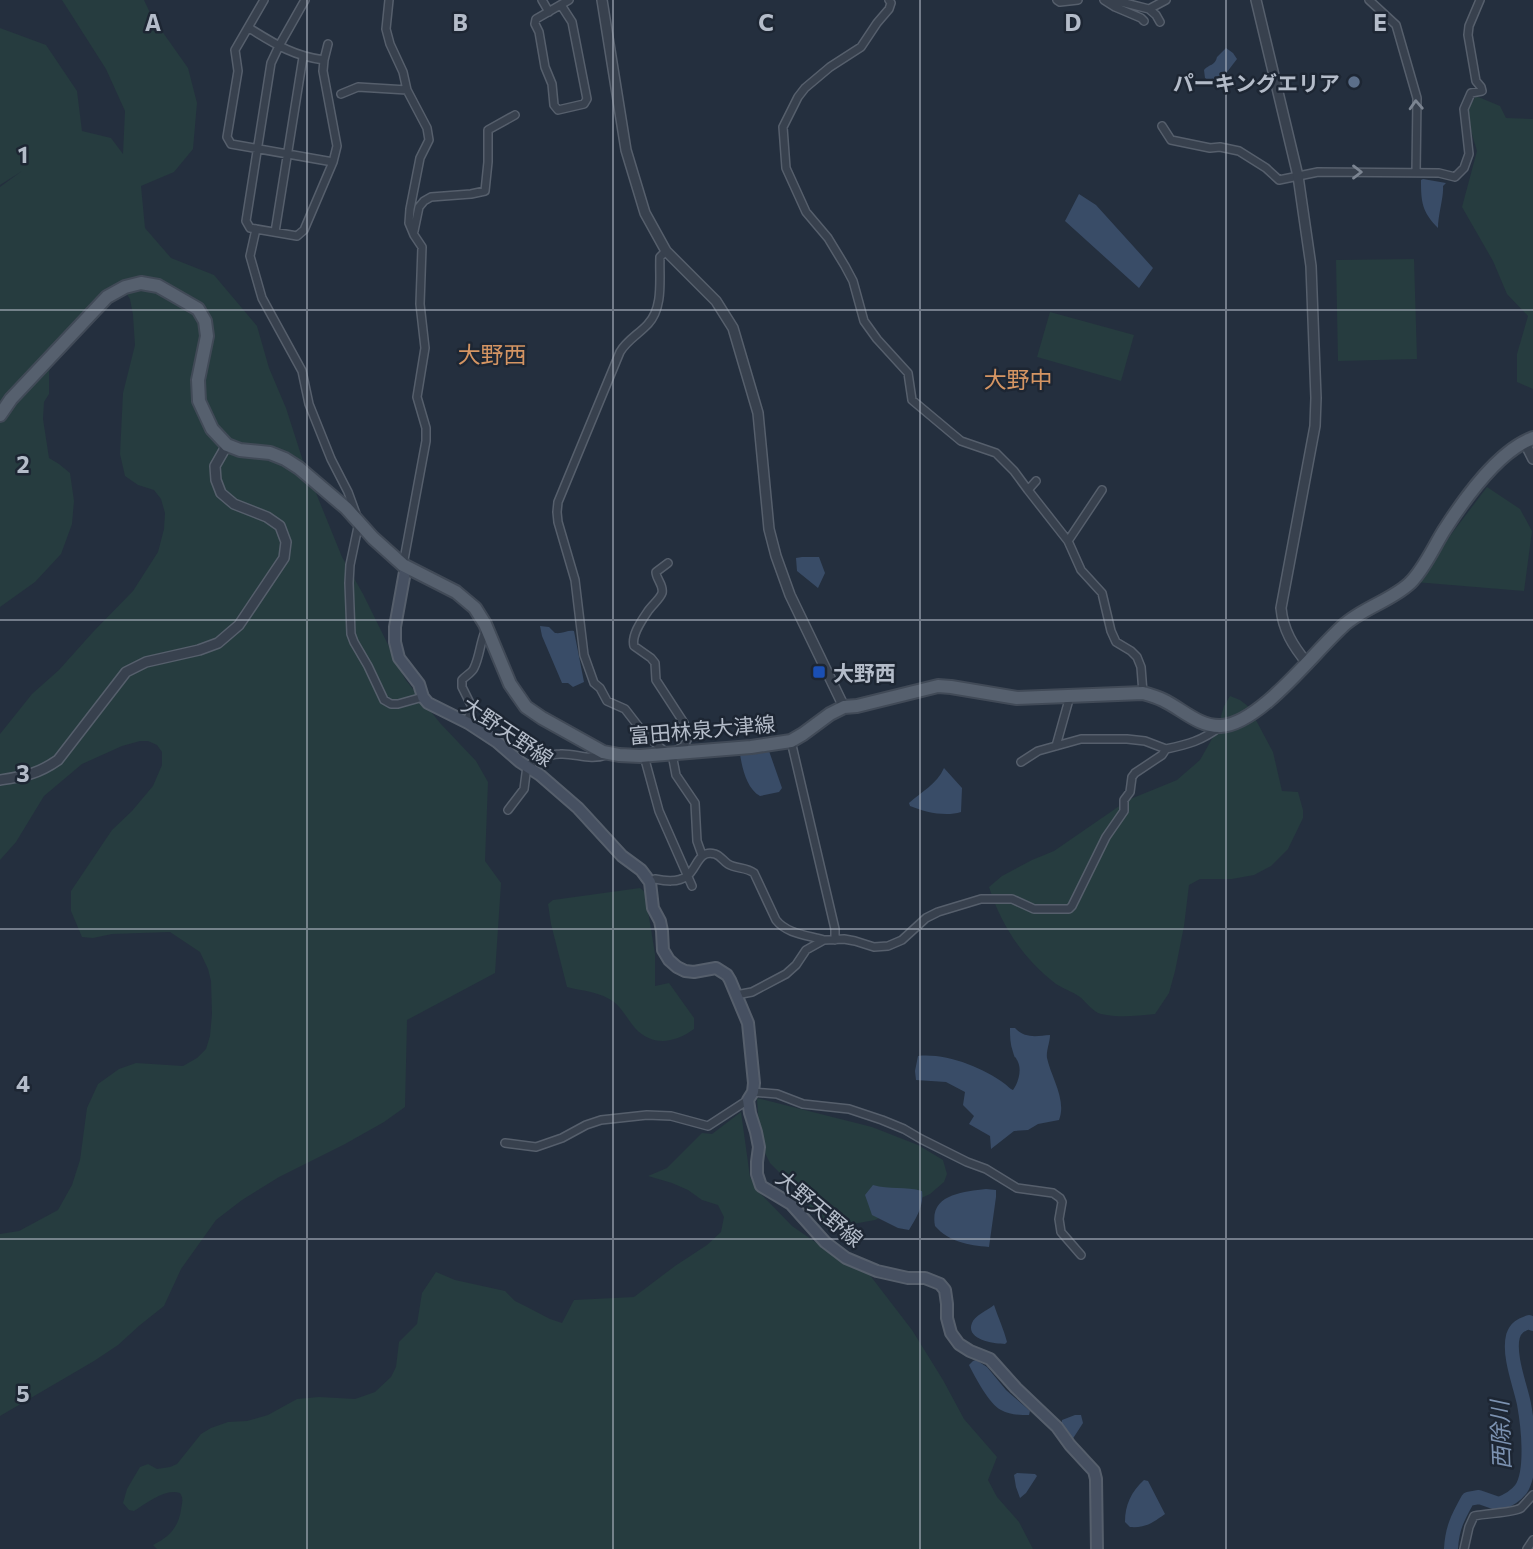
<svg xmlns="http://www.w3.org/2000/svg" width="1533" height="1549" viewBox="0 0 1533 1549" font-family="Commissioner,'Noto Sans JP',sans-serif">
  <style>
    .green { fill: #263c3f }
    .water { fill: #394c67 }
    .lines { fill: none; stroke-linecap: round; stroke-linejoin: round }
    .river { stroke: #394c67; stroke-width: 14 }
    .minor-casing { stroke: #565f6c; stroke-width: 10 }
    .tertiary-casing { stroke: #565f6c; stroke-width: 12 }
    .secondary-casing { stroke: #565f6c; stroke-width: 14 }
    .primary-casing { stroke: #414a57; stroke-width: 16 }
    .minor { stroke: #38414e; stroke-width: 7 }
    .tertiary { stroke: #38414e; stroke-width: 9 }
    .secondary { stroke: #465061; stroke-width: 10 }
    .primary { stroke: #56606e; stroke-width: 12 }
    .oneway { stroke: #7c8592 }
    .grid { fill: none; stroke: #b4bcc9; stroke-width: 2; stroke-opacity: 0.55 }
    .service-dot { fill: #5c6f8a; stroke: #1d2633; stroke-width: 2.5 }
    .transit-dot { fill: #1a4fb4; stroke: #1d2633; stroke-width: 2.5 }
    .labels { text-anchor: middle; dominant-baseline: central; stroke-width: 5; stroke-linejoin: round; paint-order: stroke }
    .poi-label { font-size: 21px; font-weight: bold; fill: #b4bcc9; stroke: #1d2633; text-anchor: end }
    .street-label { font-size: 21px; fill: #b4bcc9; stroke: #1d2633 }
    .neighbourhood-label { font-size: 23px; fill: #d59563; stroke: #1d2633 }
    .water-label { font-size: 23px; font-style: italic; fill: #7c92b1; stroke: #1d2633 }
    .grid-label { font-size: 23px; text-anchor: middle; font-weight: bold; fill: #b4bcc9; stroke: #1d2633; stroke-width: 5; stroke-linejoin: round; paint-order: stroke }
  </style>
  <rect width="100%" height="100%" fill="#242f3e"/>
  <path class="green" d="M62 0H144L152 17 188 68 197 103 193 149 174 172 141 186 145 228 171 258 214 275 257 326 269 368 286 408 303 461 342 557 363 594 405 679 440 723 476 761 488 782 485 861 501 883 495 973 407 1020 405 1107 384 1122 345 1144 279 1177 242 1200 216 1220 181 1269 164 1306 140 1325 118 1345 94 1361 0 1416V1234L19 1231 58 1210 72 1185 80 1160 87 1108 98 1084 119 1069 136 1063 183 1066 197 1058 206 1049 210 1036 212 1014 211 981 208 969 200 952 170 932 112 934 93 938 82 937 71 911V891L112 830 132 811 153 786 162 765V752L157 745 148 741H140L122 746 82 764 44 796 16 842 0 860V734L32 694 59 670 93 632 133 591 158 552 164 529 165 513 161 499 154 490 138 485 125 476 120 454 123 393 135 345 133 315 130 299 126 293 117 292 101 293 76 323 53 361 49 372V394L44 402 43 419 49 458 59 464 70 473 74 501 72 524 61 554 35 582 0 607V187L22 171 0 185V28L46 45 77 91 82 131 111 138 123 154 125 111 106 69Z
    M1476 96 1500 106 1506 118 1533 119V389L1517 382V354L1528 316 1507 294 1493 261 1462 207 1477 151 1471 131 1468 109Z
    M1414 259 1417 359 1338 361 1336 260Z
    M1050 312 1134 335 1121 381 1037 357Z
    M1487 487 1520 509 1532 531 1524 591 1415 582Z
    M1230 696 1240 700 1249 707 1273 752 1282 791 1298 792 1303 810V818L1288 849 1271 866 1254 875 1232 879H1200L1189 885 1184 926 1175 971 1169 993 1155 1014C1137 1016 1119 1018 1101 1014 1093 1012 1087 1003 1080 997 1073 992 1064 989 1056 984 1023 959 1001 925 989 887L1002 876 1032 860 1054 851 1128 800 1177 780 1200 760 1217 730 1224 706Z
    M640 888 645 892 655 954V986L669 983 694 1018V1029C675 1043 652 1047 635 1028 628 1020 622 1008 614 1002 601 992 583 991 567 987L551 924 548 904 553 900Z
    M757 1098 872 1127 918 1145 943 1160 947 1174 944 1182 930 1194 875 1220 842 1226 820 1219 791 1184 770 1163 760 1143Z
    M741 1112 750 1177 759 1192 792 1226 821 1246 869 1274 912 1330 943 1380 964 1419 997 1457 988 1480 997 1497 1019 1522 1033 1549H157L153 1545C169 1537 178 1528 181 1510 182 1502 184 1499 180 1493 165 1488 147 1503 134 1511L129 1510 123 1503 127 1489 140 1467 148 1464 157 1469 170 1467 177 1464 201 1434 211 1428 228 1422 247 1421 268 1415 297 1399 319 1397 355 1399 375 1392 391 1377 396 1367 399 1342 417 1324 422 1293 436 1272 455 1280 505 1291 515 1301 527 1307 550 1319 562 1323 574 1300 634 1297 675 1266 707 1245 721 1232 724 1217 718 1205 702 1200 688 1190 672 1183 648 1176 667 1168 702 1133 712 1134Z"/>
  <path class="water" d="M1226 48 1233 53 1237 59 1227 72 1228 83 1220 90 1205 78 1204 70C1209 64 1215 66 1217 57Z
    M1423 179 1446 183 1443 186C1444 196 1438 215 1438 228 1422 212 1421 202 1421 180Z
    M1079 194 1096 205 1153 268 1139 288 1065 221Z
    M802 557H819L825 573 818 588 797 571 796 558Z
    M540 626 549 627 555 633C563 634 567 630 574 631L584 682 573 687 568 683H562L542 636Z
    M769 751 782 788 779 792 760 796C747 789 742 768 740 754L744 753Z
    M944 768 962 788 961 812C945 817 925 812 910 806L909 803C921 792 937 784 944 768Z
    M1010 1028H1015C1025 1039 1037 1036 1050 1035 1050 1042 1046 1051 1047 1058 1051 1077 1067 1100 1059 1120L1038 1124 1028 1130 1014 1131 991 1149 990 1136 969 1124 974 1116 963 1105 965 1092 946 1082 916 1080 915 1071 918 1056C946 1053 982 1067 1005 1084 1008 1086 1010 1089 1013 1090 1018 1083 1022 1071 1018 1062 1014 1053 1016 1062 1013 1052 1010 1044 1010 1036 1010 1028Z
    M873 1185C889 1190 906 1186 922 1191 924 1206 916 1218 909 1230L898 1228 872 1215 865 1195Z
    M986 1189 996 1190V1197L989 1247C968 1245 949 1242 935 1226 929 1194 963 1192 986 1189Z
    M994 1305C998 1317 1004 1330 1007 1342L1005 1344C995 1344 965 1340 972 1323 974 1316 988 1310 994 1305Z
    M976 1360 987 1367 1006 1390 1030 1411 1029 1415C1020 1415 1010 1415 1001 1410 990 1405 975 1377 969 1365L973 1361Z
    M1075 1415H1081L1083 1423 1072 1440 1062 1426V1420Z
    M1017 1473 1035 1474 1037 1476 1026 1493 1020 1498 1016 1487 1014 1475Z
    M1144 1480 1148 1481 1165 1514C1152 1523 1146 1528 1130 1527L1125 1522C1125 1505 1131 1492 1144 1480Z"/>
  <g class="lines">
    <path class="river" d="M1451 1549C1452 1528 1458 1517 1468 1499L1479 1497 1499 1504C1507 1501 1515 1497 1521 1489 1533 1471 1528 1426 1524 1404 1520 1385 1508 1355 1513 1336 1516 1327 1521 1325 1529 1322L1533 1324"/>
    <g class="minor-casing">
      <path id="minor" d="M264 0 235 50 238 71 227 137 231 144 333 162
        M305 0 279 46 271 63 246 221 250 228 297 236 304 230 333 162 337 146 323 71 324 60 328 44
        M389 0 386 29 390 44 403 72 407 90 427 128 429 140 420 158 410 209 409 223 414 235 422 247 420 304 425 348 417 397 426 428V441L403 565
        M542 0 549 12
        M889 0 891 3 889 9 877 23 861 47 830 67 805 88 798 97 783 127 786 168 806 212 828 238 845 266 853 281 864 321 877 339 908 373 912 400 961 441 996 453 1014 471 1028 490 1036 481
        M1057 0 1060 2 1078 0
        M1104 0 1115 7 1141 18 1144 21
        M1369 0 1396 25 1417 98 1416 173
        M1111 3 1117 1 1149 9 1156 15 1160 22
        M561 5 572 22 587 99 584 104 558 110 554 105 552 84 545 67 539 32 535 24 536 19 569 0
        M1149 9 1166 0
        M249 28C275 44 293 56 324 60
        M341 94 358 87 407 90
        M1162 126 1171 140 1210 148 1220 147 1239 151 1266 168 1279 180 1318 172 1439 173 1455 177 1464 168 1469 154 1464 109 1471 93 1482 91 1481 87 1476 81 1468 35 1469 26 1480 0
        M256 229 250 256 262 298 302 371 309 404 331 459 348 492 359 522 350 565 349 583 351 634 354 642 368 666 384 700 391 704H398L423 697
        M414 231 419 207 424 201 431 197 471 194 485 191 488 162V130L515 115
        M275 232 303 57
        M666 251 660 257C659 278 664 307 648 324 639 334 627 340 620 352L558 502 557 512 558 522 575 580 584 655 594 683 600 688 607 701 625 709 642 731 663 750 668 752
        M1028 490 1068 541
        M1102 490 1068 541 1081 570 1102 593 1111 631 1116 642 1131 651 1137 657 1141 667 1143 693
        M668 563 656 572C656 579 664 585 662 593 660 599 652 605 648 611 642 620 631 635 634 646L651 658 655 663 656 680 684 723 688 738 684 746 675 751
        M466 722 473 709 462 687V680C465 676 472 673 474 668 480 656 480 642 486 629
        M791 741 835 929V940
        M1056 746 1070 696
        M672 754 676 775 695 803 697 841 702 855
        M644 756 659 811 692 886
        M1021 762 1038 751 1081 739H1127L1145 741 1166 749
        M508 810 524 789 527 766C537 760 548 754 560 754 576 753 589 761 606 755
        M655 879C665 881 678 883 687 876 697 869 698 849 715 854 721 856 723 861 728 864 736 869 746 867 754 873L776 920C787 934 807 935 824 940
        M736 995 752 992 786 974 796 965 806 950 824 940 844 939 855 941 874 947 888 946 902 940 926 918 938 912 981 899H1012L1034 909H1069L1072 906 1106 837 1124 811V800L1130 792 1132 777 1135 773 1162 755 1166 749C1189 744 1201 741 1220 727
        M753 1092 777 1094 803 1104 849 1109 882 1120 904 1129 921 1139 967 1162 986 1169 1017 1188 1053 1193 1060 1198 1062 1202 1059 1219 1061 1232 1081 1255
        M505 1143 536 1147 562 1138 586 1125 601 1120 647 1115 671 1116 708 1126 748 1100
        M1464 1549 1469 1527 1474 1516C1487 1513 1513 1513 1521 1508 1525 1504 1529 1499 1533 1495
        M1527 1549 1533 1540"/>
    </g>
    <g class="tertiary-casing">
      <path id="tertiary" d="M602 0 626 150 645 213 666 251 716 301 733 328 758 413 769 529 776 556 790 595 844 707
        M1256 0 1298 176 1311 266 1316 398 1315 426 1281 608C1283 630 1293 646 1307 663
        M1524 441 1533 459
        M0 780C25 776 38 774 58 760L126 672 146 662 199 650 218 643 239 625 284 558 286 542 280 526 267 517 234 504 221 493 216 480 215 466 227 445"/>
    </g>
    <g class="secondary-casing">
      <path id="secondary" d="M406 566 395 627V642L399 658 419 684 423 697 428 703 468 723 497 742 520 762 540 775 578 808 622 856 641 870 650 882 653 908 660 921 662 931 663 950 669 960 677 967 685 971 694 972 716 968 727 975 730 980 748 1023 754 1083 753 1092 748 1100 750 1113 756 1132 759 1147 757 1162V1174L761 1186 791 1204 825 1242 846 1258 877 1271 908 1278H925L940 1284 945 1290 947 1304V1318L951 1333 959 1344 970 1351 990 1359 1016 1388 1057 1427 1070 1445 1094 1471 1096 1479 1097 1549"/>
    </g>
    <g class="primary-casing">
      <path id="primary" d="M0 415 11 399 107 297 125 287 141 283 158 286 198 309 205 321 207 336 198 380 199 401 212 429 227 445 240 450 270 453 285 459 299 468 346 508 373 538 403 565 456 592 475 608 485 624 510 684 526 707 542 718 603 752 619 755 640 756 751 747 791 741 803 734 830 714 844 707 857 706 938 686 951 687 1017 698 1143 693C1150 695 1157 697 1163 700 1182 709 1199 727 1221 726 1260 724 1314 652 1343 626 1362 608 1391 601 1410 583 1425 568 1434 546 1445 529 1465 498 1498 451 1533 438"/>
    </g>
    <use href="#minor" class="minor"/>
    <use href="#tertiary" class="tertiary"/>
    <use href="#secondary" class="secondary"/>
    <use href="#primary" class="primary"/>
  </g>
  <defs><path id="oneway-chevron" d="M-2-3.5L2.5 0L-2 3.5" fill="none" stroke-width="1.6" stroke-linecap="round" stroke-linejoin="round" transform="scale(1.75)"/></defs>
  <g class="oneway">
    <use href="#oneway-chevron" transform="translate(1416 105) rotate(-93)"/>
    <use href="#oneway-chevron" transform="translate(1357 172)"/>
  </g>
  <path class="grid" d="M307 0V1549M613 0V1549M920 0V1549M1226 0V1549M0 310H1533M0 620H1533M0 929H1533M0 1239H1533"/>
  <circle class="service-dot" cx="1354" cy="82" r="7"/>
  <rect class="transit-dot" x="812" y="665" width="14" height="14" rx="3.5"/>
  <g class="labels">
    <g class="poi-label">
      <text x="1340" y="82">パーキングエリア</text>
      <text x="833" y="672" text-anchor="start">大野西</text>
    </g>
    <g class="street-label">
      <text transform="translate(702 729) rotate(-5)">富田林泉大津線</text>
      <text transform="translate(508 731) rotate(34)">大野天野線</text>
      <text transform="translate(820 1208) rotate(40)">大野天野線</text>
    </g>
    <g class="neighbourhood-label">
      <text x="492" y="354">大野西</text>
      <text x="1018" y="379">大野中</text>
    </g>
    <g class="water-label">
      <text transform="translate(1500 1435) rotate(-92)">西除川</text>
    </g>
  </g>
  <g class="grid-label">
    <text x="153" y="31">A</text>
    <text x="460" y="31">B</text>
    <text x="766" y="31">C</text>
    <text x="1073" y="31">D</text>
    <text x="1380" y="31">E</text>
    <text x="23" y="163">1</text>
    <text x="23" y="473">2</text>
    <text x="23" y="782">3</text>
    <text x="23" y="1092">4</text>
    <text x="23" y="1402">5</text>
  </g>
</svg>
